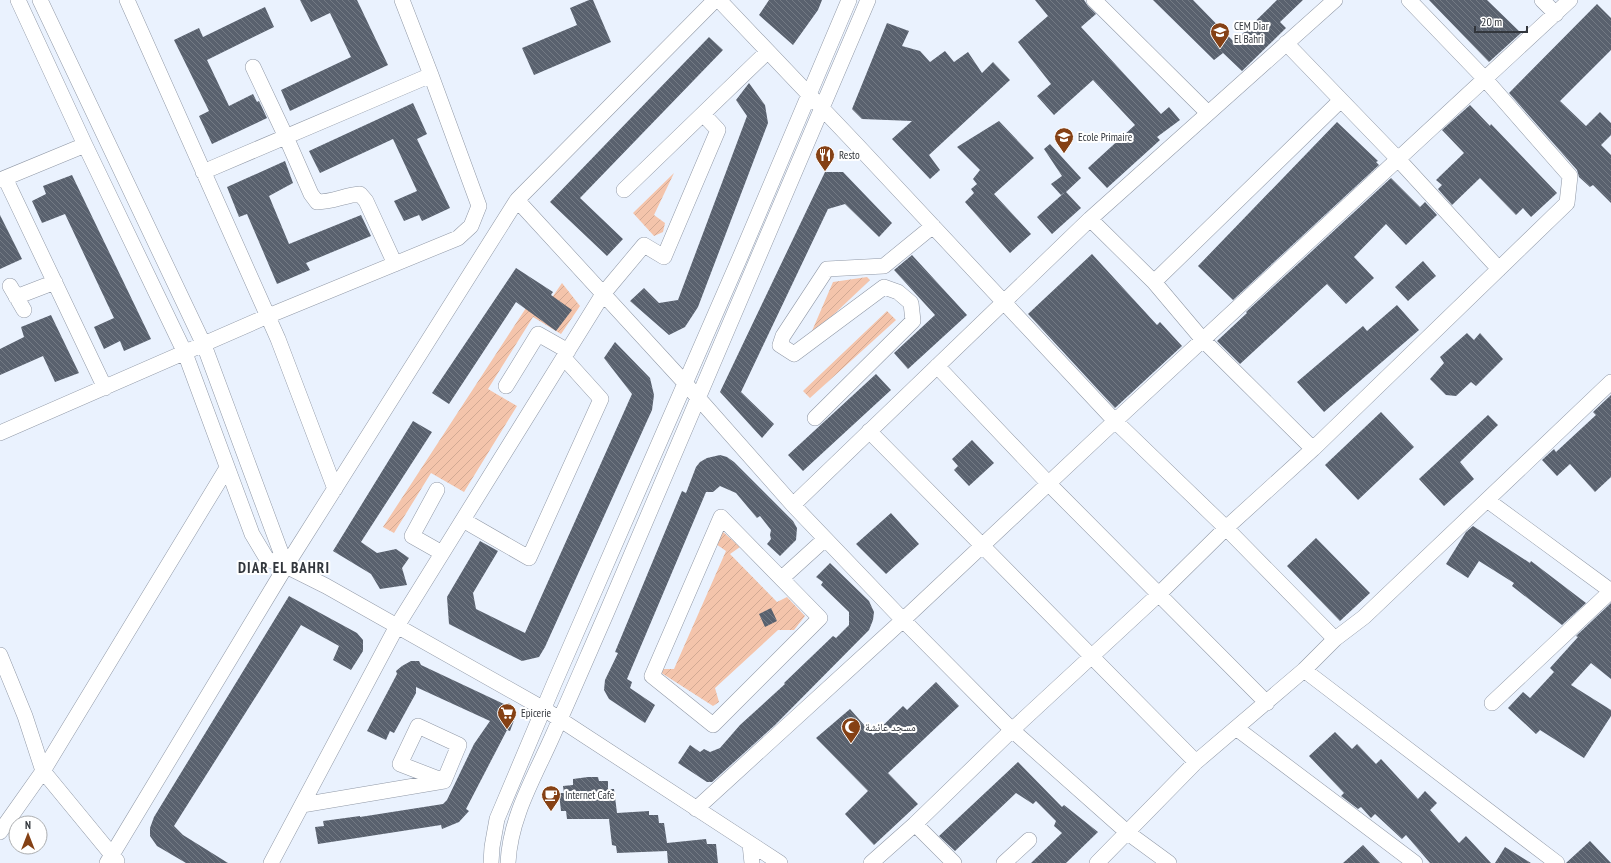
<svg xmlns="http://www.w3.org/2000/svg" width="1611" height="863" viewBox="0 0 1611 863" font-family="'PT Sans Narrow','Noto Naskh Arabic',sans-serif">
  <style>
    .garden { fill: url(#garden-furrows) }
    .building { fill: url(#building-back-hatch) }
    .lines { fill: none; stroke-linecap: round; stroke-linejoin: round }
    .minor-casing { stroke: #9199a7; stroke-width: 16 }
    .minor { stroke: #fff; stroke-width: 15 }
    .labels { text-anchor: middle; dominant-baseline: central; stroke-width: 4; stroke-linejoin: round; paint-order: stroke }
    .poi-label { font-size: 11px; fill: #32363c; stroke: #fff; text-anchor: start }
    .district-label { font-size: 15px; font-weight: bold; letter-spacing: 1px; fill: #32363c; stroke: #fff }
  </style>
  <defs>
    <pattern id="garden-furrows" width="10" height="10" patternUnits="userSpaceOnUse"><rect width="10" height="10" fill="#f4c4ab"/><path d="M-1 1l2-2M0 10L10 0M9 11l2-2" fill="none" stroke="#d2a994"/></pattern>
    <pattern id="building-back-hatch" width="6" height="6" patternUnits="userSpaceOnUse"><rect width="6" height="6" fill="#59616e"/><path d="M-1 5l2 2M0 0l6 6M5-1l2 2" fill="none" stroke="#737a84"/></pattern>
  </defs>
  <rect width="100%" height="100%" fill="#eaf2fe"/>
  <path class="garden" d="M674 173 654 215 665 223 663 232 654 236 633 213Z
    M867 277 870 280 809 338 833 282Z
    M562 283 580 306 561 334 533 317 488 389 517 406 464 492 431 473 394 533 383 527 526 308 540 315Z
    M887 311 896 320 810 398 803 391Z
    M722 531 740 547 730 554 777 602 787 597 805 616 794 630H778L715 688 719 702 713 706 660 672 661 669H674L726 551 716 544Z"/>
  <path class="building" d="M300 0H357L388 65 290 111 281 90 351 57 330 13 311 22Z
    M589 0H593L611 42 534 75 522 48 577 25 570 8Z
    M769 0H822L818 10 793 45 759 15Z
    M1035 0H1084L1088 6 1096 14 1081 27 1161 114 1169 107 1180 120 1157 137 1160 140 1107 188 1088 168 1135 125 1093 80 1054 115 1037 96 1051 84 1018 42 1048 16Z
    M1153 0H1193L1234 42 1277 0H1303L1280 22 1286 28 1242 71 1223 53 1214 60Z
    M1429 0H1487L1521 33 1489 62Z
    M1597 4 1611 18V50L1560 101 1586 126 1600 112 1611 123V135L1601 145 1611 155V203L1593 185 1590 187 1579 177 1577 170 1509 93Z
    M265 7 274 27 207 60 229 106 253 94 257 102 259 101 267 118 212 144 199 116 209 111 174 40 199 28 203 37Z
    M887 23 909 31 902 46 920 51 930 62 945 51 954 62 968 52 982 73 993 62 1010 80 929 155 940 170 930 179 892 139 912 121 862 119 852 109Z
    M709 37 723 50 580 198 623 239 607 256 550 202Z
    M749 83 765 105 768 123 698 307 685 327 669 335 630 301 644 288 659 303 678 300 747 116 736 100Z
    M413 103 427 134 417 139 450 208 422 221 419 215 404 221 394 201 417 191 393 139 320 173 309 151Z
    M1470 105 1490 126 1491 124 1557 193 1531 217 1523 208 1516 215 1480 178 1452 205 1438 189 1442 185 1436 180 1464 153 1442 130Z
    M999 121 1034 158 994 194 1031 234 1010 253 965 202 974 193 971 189 977 184 973 179 980 170 957 147Z
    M1337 122 1378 161 1376 162 1379 165 1233 300 1198 266Z
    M1050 144 1081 178 1066 192 1081 208 1052 234 1037 217 1065 192 1061 195 1051 184 1062 176 1044 149Z
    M285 161 293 183 269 196 289 244 361 215 371 236 306 263 310 270 277 284 247 214 239 217 227 187Z
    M825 172H843L892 223 879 237 845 204 828 209 741 392 774 424 762 438 720 392Z
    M72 175 151 339 124 351 120 341 104 349 94 327 114 318 65 214 42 223 32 201 46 194 43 186Z
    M1391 178 1420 207 1425 202 1437 215 1406 245 1386 224 1354 257 1374 278 1346 304 1327 284 1240 364 1217 341 1247 313 1246 312Z
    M0 215 22 259 0 269Z
    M1092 254 1157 325 1160 322 1182 346 1115 408 1028 314Z
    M912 255 967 315 908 369 894 353 935 315 894 270Z
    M1423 261 1436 276 1408 301 1395 287Z
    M516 268 553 292 551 295 572 310 556 331 516 302 449 404 432 393Z
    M1397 305 1419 330 1324 412 1297 382 1363 326 1367 331Z
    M51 315 79 373 55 382 43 356 0 375V349L24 337 21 327Z
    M1467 333 1474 340 1480 333 1503 359 1476 386 1471 382 1456 396 1446 395 1430 379 1444 363 1440 357Z
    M615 342 650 378 654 395 652 410 545 647 539 657 522 661 449 624 447 597 480 541 498 551 473 593 476 609 525 633 632 394 604 358Z
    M876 374 891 390 803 471 788 455Z
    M1611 395V477L1595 492 1570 464 1557 476 1542 460 1554 449 1556 452 1596 415 1593 412Z
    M1381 412 1414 447 1358 500 1325 465Z
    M1488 415 1498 425 1460 462 1474 479 1444 506 1419 479Z
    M413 421 432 432 361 542 377 553 396 549 409 558 402 568 407 585 380 589 371 574 333 551Z
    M972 440 994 463 969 486 954 470 958 466 952 459Z
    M720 455 727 457 734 462 793 521 797 528 796 540 780 556 767 544 771 539 770 535 771 530 760 516 757 518 736 493 720 486 713 492H706L627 679 632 682 630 688 655 705 645 723 609 699 604 690 605 680 618 653 615 652 682 491 686 493 696 467 700 462 707 458Z
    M891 513 919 544 886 574 856 544Z
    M1473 526 1530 563 1531 561 1586 603 1562 625 1512 586 1514 583 1479 561 1468 578 1446 564 1466 532Z
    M1316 538 1370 593 1340 621 1287 566Z
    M830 563 869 601 874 612 873 620 869 630 775 725 712 782H707L678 763 690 745 700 752 704 749 710 752 720 748 740 725 785 684 784 683 833 636 836 638 849 625V612L821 585 823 582 816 577Z
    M289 596 357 633 363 640V651L351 670 333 660 339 646 301 625 174 826 183 835 228 863H186L157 846 150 836V828L154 817Z
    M1611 603V679L1591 663 1571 685 1611 710V716L1584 758 1540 730 1536 734 1508 708 1523 692 1530 698 1554 672 1550 668 1578 637 1576 636Z
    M771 608 777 621 765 627 759 614Z
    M411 661H419L421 665 506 705 509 703 513 708 516 715 510 731 507 730 466 809 469 811 459 822 442 829 441 825 318 844 315 827 324 826 323 821 360 816V817L443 804 447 800 474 744 490 721 416 687V693L394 733 390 731 386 740 367 731 397 674 396 671 402 666Z
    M936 682 959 706 888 773 918 804 874 845 845 814 868 791 816 738 850 709 873 735 903 706 907 710Z
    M1335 732 1352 749 1357 744 1376 764 1381 759 1418 799 1425 791 1437 803 1430 810 1459 843 1466 836 1491 863H1430L1406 835 1402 839 1375 814 1371 818 1361 807 1358 809 1341 796 1344 793 1309 756Z
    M1018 762 1062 807 1064 805 1098 832 1066 863H1031L1062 833 1054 826 1056 821 1036 801 1033 804 1016 793 955 851 939 836Z
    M588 777H598L599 781H608V789H614L617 813 649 811V815H658L659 823H664L667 843 706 839 707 844H716L718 863H668L667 851 617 853 616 846 612 845 609 819H567L566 811H561L559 793H564L563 786 573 785V779Z
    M1590 841 1611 863H1566Z
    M1363 845 1380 863H1343Z
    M1505 847 1531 863H1495Z"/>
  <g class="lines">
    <g class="minor-casing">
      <path id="minor" d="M18 0 85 145 185 353 252 534 267 559 286 566 326 586 544 709 780 863
        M40 0 204 345 286 566
        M127 0 278 339 335 489
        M719 0 856 144 1115 421 1226 528 1335 639
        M1094 0 1208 113
        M1542 0 1556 14
        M1286 43 1398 159 1499 269
        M253 67 286 137 311 194 317 202C333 202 345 195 360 194L366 201 395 264
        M203 172 431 75
        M5 178 105 388
        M0 180 85 145
        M624 190 767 52
        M517 200 715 0
        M1090 219 1154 282 1203 340 1313 449
        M1154 282 1341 100
        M10 286 24 310
        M16 297 55 282
        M937 366 1049 484 1267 703
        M506 386 538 334 568 351
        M815 418 913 321 911 303 898 292 884 287 794 354 780 345 783 336 827 269 884 266 933 226
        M869 431 1196 762
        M0 433 268 316 458 238 471 226 479 206 431 75 402 0
        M437 490 412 536 442 553
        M1487 500 1611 591
        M793 505 1090 219 1335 0
        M721 517 820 618 713 725 652 676Z
        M463 520 529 558 601 399 564 358
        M782 578 825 539
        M0 655 25 716 43 771 117 861
        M1304 670 1557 863
        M1492 703 1611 591
        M1236 728 1415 863
        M302 805 444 781 459 745 418 726 400 764 444 781
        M696 809 903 620 1115 421 1570 0
        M915 824 954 863
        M0 832 43 771 227 468
        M750 844 752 863
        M107 863 286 566 517 200 685 383 793 505 903 620 1012 730 1128 833 1169 863
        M271 863 397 626 603 294 644 245 664 257 718 130 703 114
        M491 863 492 847 497 819 554 684 741 255 849 0
        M508 863C510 817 535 776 553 735 571 695 588 655 606 614 694 410 780 205 868 0
        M871 863 915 824 1012 730 1159 594 1226 528 1313 449 1567 203 1570 176 1485 79 1409 0
        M1004 863 1029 840
        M1097 863 1196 762 1304 670 1335 639 1364 617 1611 382"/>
    </g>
    <use href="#minor" class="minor"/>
  </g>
  <defs>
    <g id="school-pin" transform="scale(1)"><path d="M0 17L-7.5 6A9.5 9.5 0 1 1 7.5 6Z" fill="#854115" stroke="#fff"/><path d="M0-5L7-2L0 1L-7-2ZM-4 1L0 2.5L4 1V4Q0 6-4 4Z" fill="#fff"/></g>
    <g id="restaurant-pin" transform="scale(1)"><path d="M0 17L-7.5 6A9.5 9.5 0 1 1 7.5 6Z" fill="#854115" stroke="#fff"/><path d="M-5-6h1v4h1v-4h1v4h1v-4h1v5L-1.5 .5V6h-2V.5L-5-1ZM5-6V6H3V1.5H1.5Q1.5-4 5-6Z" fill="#fff"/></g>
    <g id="supermarket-pin" transform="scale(1)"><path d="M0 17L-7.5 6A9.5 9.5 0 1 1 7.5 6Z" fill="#854115" stroke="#fff"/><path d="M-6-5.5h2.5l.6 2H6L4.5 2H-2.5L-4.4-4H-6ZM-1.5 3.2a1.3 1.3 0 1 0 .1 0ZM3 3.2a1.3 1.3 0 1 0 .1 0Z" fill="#fff"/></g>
    <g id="mosque-pin" transform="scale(1)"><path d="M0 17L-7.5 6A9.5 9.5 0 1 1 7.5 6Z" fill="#854115" stroke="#fff"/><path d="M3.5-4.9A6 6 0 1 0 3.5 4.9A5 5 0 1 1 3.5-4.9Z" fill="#fff"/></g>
    <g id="cafe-pin" transform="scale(1)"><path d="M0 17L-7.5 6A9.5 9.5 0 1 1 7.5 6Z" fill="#854115" stroke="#fff"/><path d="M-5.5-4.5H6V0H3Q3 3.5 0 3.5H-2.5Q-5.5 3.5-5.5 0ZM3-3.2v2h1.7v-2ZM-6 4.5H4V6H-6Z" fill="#fff"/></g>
  </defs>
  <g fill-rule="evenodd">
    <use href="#school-pin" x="1220" y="32"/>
    <use href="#school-pin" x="1064" y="137"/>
    <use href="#restaurant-pin" x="825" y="155"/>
    <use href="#supermarket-pin" x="507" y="713"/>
    <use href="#mosque-pin" x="851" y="727"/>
    <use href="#cafe-pin" x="551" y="795"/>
  </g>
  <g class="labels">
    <g class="poi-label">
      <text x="1234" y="26">CEM Diar<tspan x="1234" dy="13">El Bahri</tspan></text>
      <text x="1078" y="137">Ecole Primaire</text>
      <text x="839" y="155">Resto</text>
      <text x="521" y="713">Epicerie</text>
      <text x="865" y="727">مسجد عائشة</text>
      <text x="565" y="795">Internet Cafe</text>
    </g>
    <g class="district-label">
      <text x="284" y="567">DIAR EL BAHRI</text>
    </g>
  </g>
  <g transform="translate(28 835)"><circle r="19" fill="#ffffff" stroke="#adafb1"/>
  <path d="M0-3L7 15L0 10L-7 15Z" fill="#854115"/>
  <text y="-6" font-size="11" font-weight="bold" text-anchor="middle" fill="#32363c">N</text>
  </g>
  <path d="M1475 26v6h52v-6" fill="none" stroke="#32363c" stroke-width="2"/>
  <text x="1481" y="26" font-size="12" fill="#32363c" stroke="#ffffff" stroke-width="3" paint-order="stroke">20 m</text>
</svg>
